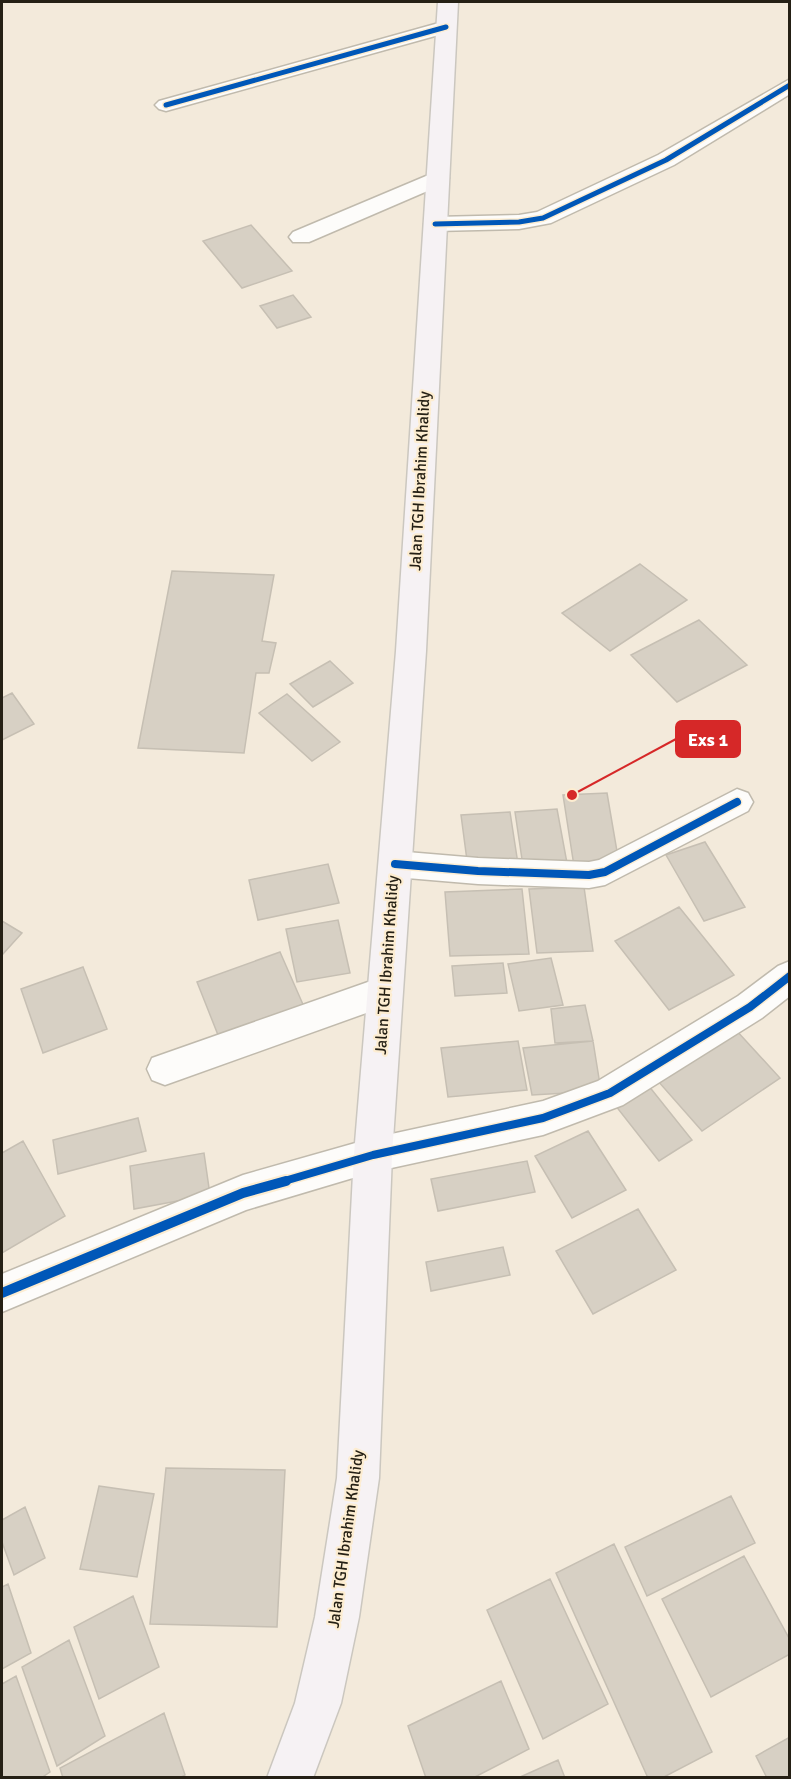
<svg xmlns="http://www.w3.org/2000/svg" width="791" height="1779" viewBox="0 0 791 1779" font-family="Signika,sans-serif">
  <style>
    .building { fill: #d7d0c4; stroke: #c6bfb3; stroke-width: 1.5 }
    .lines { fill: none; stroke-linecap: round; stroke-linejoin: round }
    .street-casing { stroke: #c0baad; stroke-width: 3 }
    .primary-casing { stroke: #cbc7bf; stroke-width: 3 }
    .street { fill: #fdfcfa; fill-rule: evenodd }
    .primary { fill: #f6f2f4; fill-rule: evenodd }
    .cycleway-far2-casing { stroke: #fdedd1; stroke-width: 8 }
    .cycleway-far1-casing { stroke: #fdedd1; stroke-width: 11 }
    .cycleway-casing { stroke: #fdedd1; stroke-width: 14 }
    .cycleway-far2 { stroke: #0057b8; stroke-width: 5 }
    .cycleway-far1 { stroke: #0057b8; stroke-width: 8 }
    .cycleway { stroke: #0057b8; stroke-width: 10 }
    .labels { text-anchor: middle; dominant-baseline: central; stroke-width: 4.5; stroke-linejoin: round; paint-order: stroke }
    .street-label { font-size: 16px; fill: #252015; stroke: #fdedd1 }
    .leader { fill: none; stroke: #d62828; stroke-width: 2 }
    .callout-dot { fill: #d62828; stroke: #fdedd1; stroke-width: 2 }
    .callout { fill: #d62828; stroke: #d62828; stroke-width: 2 }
    .callout-label { font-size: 18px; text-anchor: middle; font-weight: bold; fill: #fff }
  </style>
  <rect width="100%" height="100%" fill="#f3eadb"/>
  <path class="building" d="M251 225 292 271 242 288 203 241Z
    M293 295 311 317 277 328 260 306Z
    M640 564 687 600 610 651 562 613Z
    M172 571 274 575 262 641 276 643 269 673H256L244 753 138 748Z
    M699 620 747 665 677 702 631 655Z
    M330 661 353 683 313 707 290 684Z
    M12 693 34 724 2 740V698Z
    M287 694 340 742 312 761 259 713Z
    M607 793 619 863 574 866 563 795Z
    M557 809 567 863 523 866 515 812Z
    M510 812 518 864 468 868 461 815Z
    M705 842 745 907 704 921 666 855Z
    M328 864 339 903 258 920 249 880Z
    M584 887 593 951 537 953 529 889Z
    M522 889 529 954 450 956 445 892Z
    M679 907 734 975 669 1010 615 941Z
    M338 920 350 973 297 982 286 929Z
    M2 921 22 933 2 955Z
    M280 952 305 1009 220 1040 197 982Z
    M551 958 563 1005 519 1011 508 964Z
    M503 963 507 993 455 996 452 966Z
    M83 967 107 1029 43 1053 21 989Z
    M585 1005 593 1041 555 1043 551 1009Z
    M735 1029 780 1078 702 1131 657 1080Z
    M518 1041 527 1090 448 1097 441 1048Z
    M593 1041 601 1091 532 1095 523 1048Z
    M648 1085 692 1140 659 1161 615 1105Z
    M138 1118 146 1151 58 1174 53 1140Z
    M588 1131 626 1190 572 1218 535 1156Z
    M23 1141 65 1216 2 1253V1153Z
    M204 1153 210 1195 134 1209 130 1166Z
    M527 1161 535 1192 438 1211 431 1179Z
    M638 1209 676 1270 593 1314 556 1251Z
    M503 1247 510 1275 431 1291 426 1262Z
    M166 1468 285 1470 277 1627 150 1624Z
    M99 1486 154 1494 137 1577 80 1569Z
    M731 1496 755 1543 647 1596 625 1547Z
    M25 1507 45 1558 14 1575 2 1542V1520Z
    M614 1544 712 1752 662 1778H648L556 1573Z
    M744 1556 790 1640V1654L711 1697 662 1599Z
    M550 1579 608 1704 543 1739 487 1610Z
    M8 1584 31 1653 2 1669V1587Z
    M133 1596 159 1667 99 1699 74 1627Z
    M69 1640 105 1736 57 1766 22 1667Z
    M16 1676 50 1772 41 1778H2V1684Z
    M501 1681 529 1749 473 1778H426L408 1726Z
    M164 1713 185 1775 180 1778H63L60 1768Z
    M790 1737V1778H767L756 1756Z
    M558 1760 565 1778H518Z"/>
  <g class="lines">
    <g class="street-casing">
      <path id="street" d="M446 21 453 23 456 27 453 31 166 111 159 109 155 105 159 101Z
        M790 79V94L674 165 551 223 519 229 435 231 427 229 424 224 427 219 435 217 519 215 537 212 658 155Z
        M438 171 446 173 449 178 446 183 309 242H293L289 237 293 232Z
        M737 789 748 793 753 802 748 811 605 885 589 888 478 884 395 877 383 873 379 864 383 855 395 851 478 858 589 862 599 860Z
        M790 961V996L762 1018 623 1105 543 1135 373 1172 246 1210 2 1312V1274L243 1175 373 1138 543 1101 598 1081 738 996 778 966Z
        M385 976 397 980 402 991 397 1002 165 1085 152 1080 147 1069 152 1058Z"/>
    </g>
    <g class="primary-casing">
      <path id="primary" d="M438 2H458L426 651 392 1155 379 1478 359 1617 341 1703 313 1778H267L295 1703 315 1617 337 1478 354 1155 396 651Z"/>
    </g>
    <use href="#street" class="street"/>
    <use href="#primary" class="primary"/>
    <g class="cycleway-far2-casing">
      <path id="cycleway-far2" d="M166 105 446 27
        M435 224 519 222 543 218 666 160 790 85"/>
    </g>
    <g class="cycleway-far1-casing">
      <path id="cycleway-far1" d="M395 864 478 871 589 875 605 872 737 802
        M281 1182 373 1155 543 1118 610 1093 750 1007 790 976"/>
    </g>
    <g class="cycleway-casing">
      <path id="cycleway" d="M2 1293 243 1193 286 1181"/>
    </g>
    <use href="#cycleway-far2" class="cycleway-far2"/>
    <use href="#cycleway-far1" class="cycleway-far1"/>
    <use href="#cycleway" class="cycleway"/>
  </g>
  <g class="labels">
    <g class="street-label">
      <text transform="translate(420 481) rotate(-87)">Jalan TGH Ibrahim Khalidy</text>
      <text transform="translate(387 965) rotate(-86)">Jalan TGH Ibrahim Khalidy</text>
      <text transform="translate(346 1539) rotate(-82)">Jalan TGH Ibrahim Khalidy</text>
    </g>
  </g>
  <path class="leader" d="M572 795L676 739"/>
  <circle class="callout-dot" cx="572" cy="795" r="6"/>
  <rect class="callout" x="676" y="721" width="64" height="36" rx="6"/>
  <g class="callout-label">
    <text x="708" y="746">Exs 1</text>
  </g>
  <rect width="791" height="1779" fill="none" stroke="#252015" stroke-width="6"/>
</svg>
